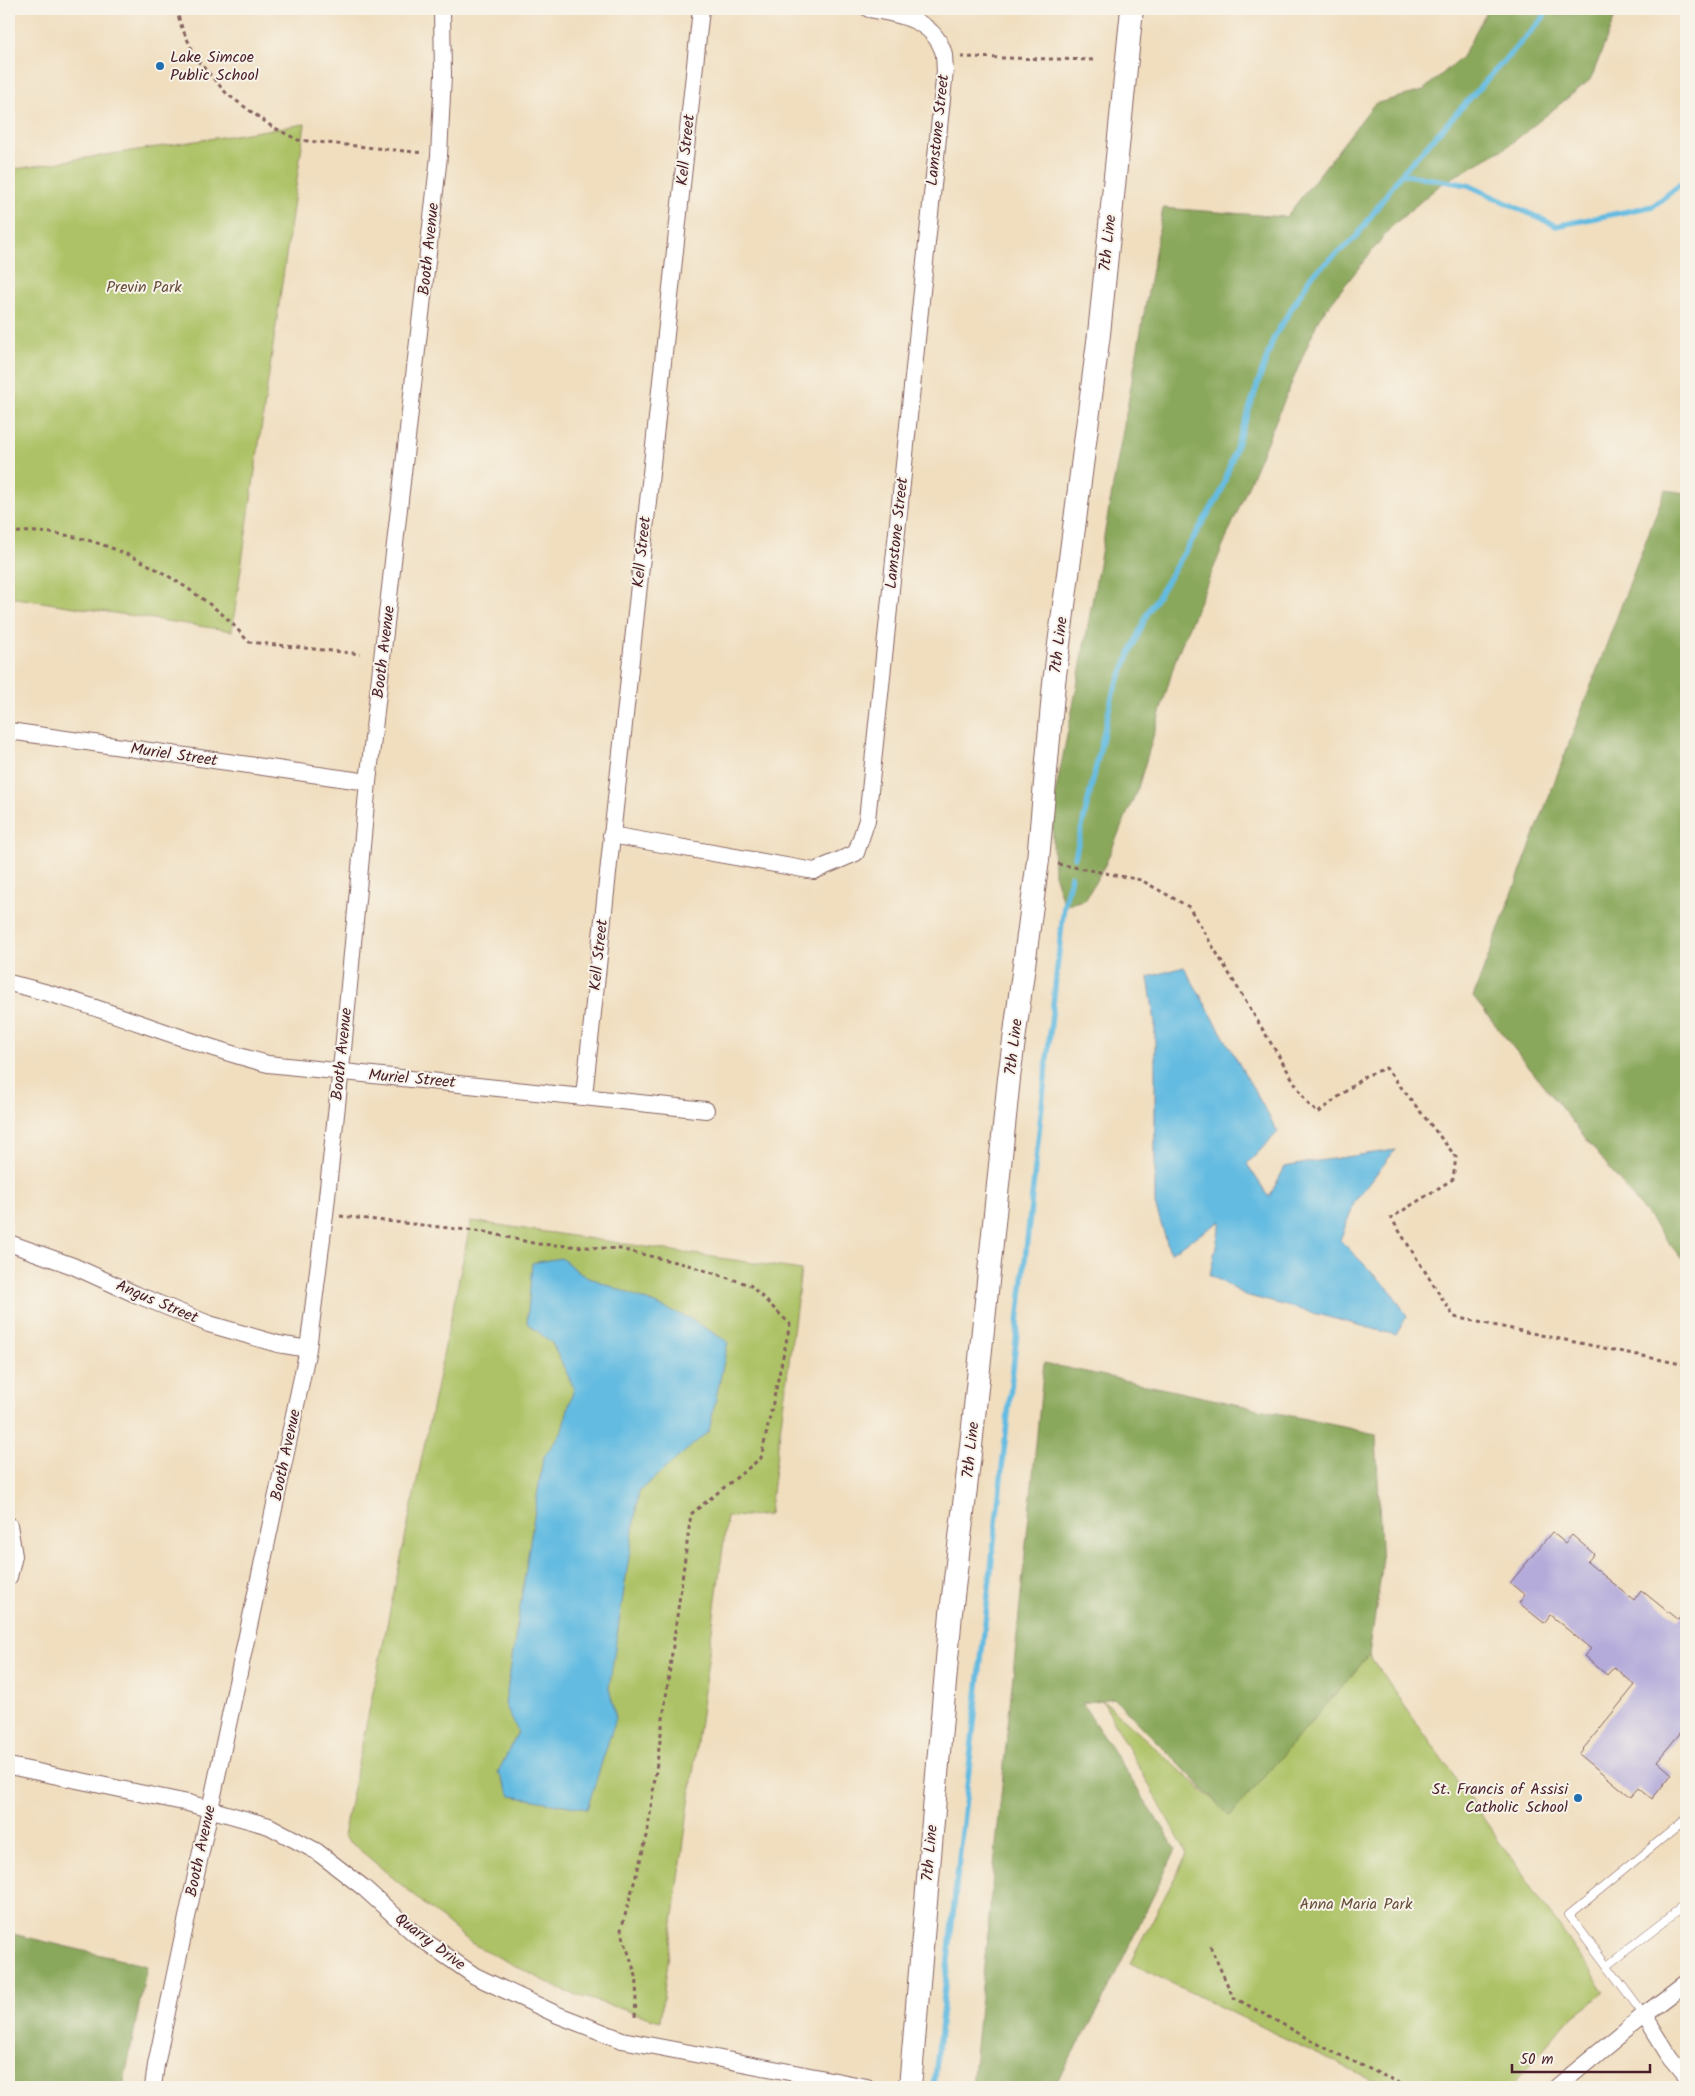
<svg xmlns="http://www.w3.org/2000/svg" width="1695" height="2096" viewBox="0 0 1695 2096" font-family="Kalam,sans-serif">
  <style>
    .green { fill: #adc266; stroke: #7c7048 }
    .forest { fill: #8aa85b; stroke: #6a6443 }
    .water { fill: #64bbe1; stroke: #576d86 }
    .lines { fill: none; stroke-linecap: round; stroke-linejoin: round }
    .stream { stroke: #64bbe1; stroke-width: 5.5 }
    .building { fill: #b4abda }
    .lane-casing { stroke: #84625f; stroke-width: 9 }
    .street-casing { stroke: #84625f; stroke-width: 18 }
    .secondary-casing { stroke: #84625f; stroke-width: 24 }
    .path { stroke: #84625f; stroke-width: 3; stroke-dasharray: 4 4; stroke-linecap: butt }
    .lane { stroke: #fff; stroke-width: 8 }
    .street { stroke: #fff; stroke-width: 16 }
    .secondary { stroke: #fff; stroke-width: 22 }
    .poi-dot { fill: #1f6fb2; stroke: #f7f3e8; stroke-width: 2 }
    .labels { text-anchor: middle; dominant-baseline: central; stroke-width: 4; stroke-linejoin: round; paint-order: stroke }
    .poi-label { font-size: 16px; fill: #4a1f2b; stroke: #f7f3e8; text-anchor: start }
    .street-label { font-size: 16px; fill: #4a1f2b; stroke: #f7f3e8 }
    .park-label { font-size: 16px; fill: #68503d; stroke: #f7f3e8 }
  </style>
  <rect width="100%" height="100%" fill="#f7f3e8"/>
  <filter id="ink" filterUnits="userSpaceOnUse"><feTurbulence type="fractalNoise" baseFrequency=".02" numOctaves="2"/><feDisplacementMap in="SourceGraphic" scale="10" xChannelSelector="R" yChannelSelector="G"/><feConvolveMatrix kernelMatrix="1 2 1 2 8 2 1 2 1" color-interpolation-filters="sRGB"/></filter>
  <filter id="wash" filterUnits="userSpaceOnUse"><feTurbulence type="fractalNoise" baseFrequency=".0096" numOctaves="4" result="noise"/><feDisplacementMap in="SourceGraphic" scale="20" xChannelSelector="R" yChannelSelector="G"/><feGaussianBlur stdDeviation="1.12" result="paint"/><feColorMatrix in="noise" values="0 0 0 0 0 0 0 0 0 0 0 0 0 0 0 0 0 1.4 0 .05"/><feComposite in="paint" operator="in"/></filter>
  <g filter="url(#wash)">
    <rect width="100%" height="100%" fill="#f0debf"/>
    <path class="green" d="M305 124 232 631 9 597V170Z
      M471 1221 801 1270 769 1515 727 1517 660 2021 564 1991 471 1943 343 1836Z
      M1369 1655 1605 1992 1568 2020 1511 2087H1385L1130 1963 1187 1854 1102 1700 1230 1815Z"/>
    <path class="forest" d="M1488 9H1618L1591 79 1507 147 1441 184 1391 227 1319 318 1177 655 1138 788 1105 865 1085 900 1064 905 1054 874 1052 810 1077 686 1163 208 1286 217 1374 104 1422 91 1462 57Z
      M1665 490 1686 493V1261L1681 1258 1473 997Z
      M1044 1363 1376 1434 1382 1568 1369 1655 1230 1816 1114 1698 1082 1703 1176 1849 1096 2014 1053 2087H972Z
      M9 1933 147 1966 123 2087H9Z"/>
    <path class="water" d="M1184 967 1278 1132 1247 1164 1269 1197 1285 1167 1311 1162 1395 1150 1355 1201 1340 1240 1391 1291 1407 1316 1396 1335 1245 1295 1210 1275 1221 1221 1170 1253 1155 1204V1022L1148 977Z
      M561 1258 581 1274 689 1318 728 1342 709 1431 639 1491 609 1688 616 1718 587 1809 511 1796 498 1772 518 1732 505 1704 543 1458 561 1433 574 1388 552 1343 527 1323 532 1263Z"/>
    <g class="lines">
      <path class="stream" d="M1401 174 1468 185 1556 226 1653 206 1686 180
        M1075 857 1113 693 1147 614 1220 494 1274 337 1312 275 1356 237 1401 174 1543 18 1547 9
        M934 2087 1064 905 1071 876"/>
    </g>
    <g id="blocks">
      <path class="building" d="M1552 1532 1565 1543 1572 1535 1594 1554 1587 1562 1634 1600 1641 1590 1678 1620 1686 1610V1726L1657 1761 1672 1774 1652 1799 1639 1788 1631 1797 1579 1754 1635 1685 1614 1667 1607 1675 1584 1656 1591 1649 1550 1615 1544 1623 1519 1603 1525 1595 1510 1583Z"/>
    </g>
  </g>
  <g filter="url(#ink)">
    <use href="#blocks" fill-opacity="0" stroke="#84625f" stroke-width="1"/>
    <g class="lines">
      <g class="lane-casing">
        <path id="lane" d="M1607 1965 1686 1904
          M1644 2015 1569 1915 1686 1819"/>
      </g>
      <g class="street-casing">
        <path id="street" d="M9 731 368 782
          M611 835 814 871 856 853 867 820 945 70C944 64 945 56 943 51 932 19 898 14 869 9
          M9 983C97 1003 180 1042 268 1064L706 1110
          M584 1096 701 9
          M9 1243 73 1266 135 1294 209 1324 278 1344 308 1349
          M9 1525 14 1556 9 1577
          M9 1766 188 1803 269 1826 316 1851 364 1888 416 1935 475 1976 558 2015 622 2040 867 2087
          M1644 2015 1670 2057 1686 2076
          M153 2087 156 2065 176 1969 308 1349 325 1215 343 1050 368 782 439 156 443 75 442 9
          M1557 2087 1644 2015 1686 1983"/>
      </g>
      <g class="secondary-casing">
        <path id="secondary" d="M910 2087 951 1613 971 1446 1009 1078 1038 860 1054 683 1099 334 1132 9"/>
      </g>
      <path class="path" d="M176 9 182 28 197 60 227 94 271 126 298 140 424 153
        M961 57 1097 60
        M9 533C86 524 164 567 222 614 232 622 240 633 249 642L360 654
        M1058 864 1141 880 1189 907 1307 1103 1318 1113 1365 1076 1386 1068 1456 1157 1453 1179 1391 1218 1454 1317 1686 1365
        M340 1216 485 1232 537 1244 620 1249 688 1265 750 1285 790 1324 761 1458 691 1514 647 1836 621 1930 637 1979 635 2017
        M1210 1946 1233 1997 1331 2051 1408 2087"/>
      <use href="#lane" class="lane"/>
      <use href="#street" class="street"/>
      <use href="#secondary" class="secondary"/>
    </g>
  </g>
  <g class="poi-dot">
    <circle cx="160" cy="66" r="5"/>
    <circle cx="1578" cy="1798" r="5"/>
  </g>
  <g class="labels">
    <g class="poi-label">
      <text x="170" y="57">Lake Simcoe<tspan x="170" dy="18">Public School</tspan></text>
      <text x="1568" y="1789" text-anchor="end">St. Francis of Assisi<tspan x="1568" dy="18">Catholic School</tspan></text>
    </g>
    <g class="street-label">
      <text transform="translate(938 130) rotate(-84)">Lamstone Street</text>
      <text transform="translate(686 150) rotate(-84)">Kell Street</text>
      <text transform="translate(1108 243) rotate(-84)">7th Line</text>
      <text transform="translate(429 249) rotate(-84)">Booth Avenue</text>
      <text transform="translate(897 533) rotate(-84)">Lamstone Street</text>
      <text transform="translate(642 552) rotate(-84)">Kell Street</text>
      <text transform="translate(1059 645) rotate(-83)">7th Line</text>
      <text transform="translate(384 652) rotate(-83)">Booth Avenue</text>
      <text transform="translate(174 755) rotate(8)">Muriel Street</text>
      <text transform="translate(599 955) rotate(-84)">Kell Street</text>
      <text transform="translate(1014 1047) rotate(-83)">7th Line</text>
      <text transform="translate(342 1054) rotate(-84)">Booth Avenue</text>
      <text transform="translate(412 1079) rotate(5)">Muriel Street</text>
      <text transform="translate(157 1302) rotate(23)">Angus Street</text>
      <text transform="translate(971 1450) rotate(-84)">7th Line</text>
      <text transform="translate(286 1455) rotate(-78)">Booth Avenue</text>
      <text transform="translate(201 1851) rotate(-78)">Booth Avenue</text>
      <text transform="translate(930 1853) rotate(-85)">7th Line</text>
      <text transform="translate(430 1942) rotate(37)">Quarry Drive</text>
    </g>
    <g class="park-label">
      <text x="144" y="287">Previn Park</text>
      <text x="1356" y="1904">Anna Maria Park</text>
    </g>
  </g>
  <rect width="1695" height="2096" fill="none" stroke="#f7f3e8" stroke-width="30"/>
  <path d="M1512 2064v8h138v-8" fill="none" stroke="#4a1f2b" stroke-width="2.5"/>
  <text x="1520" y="2064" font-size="15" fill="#4a1f2b" stroke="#f7f3e8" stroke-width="4" paint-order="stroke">50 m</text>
</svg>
